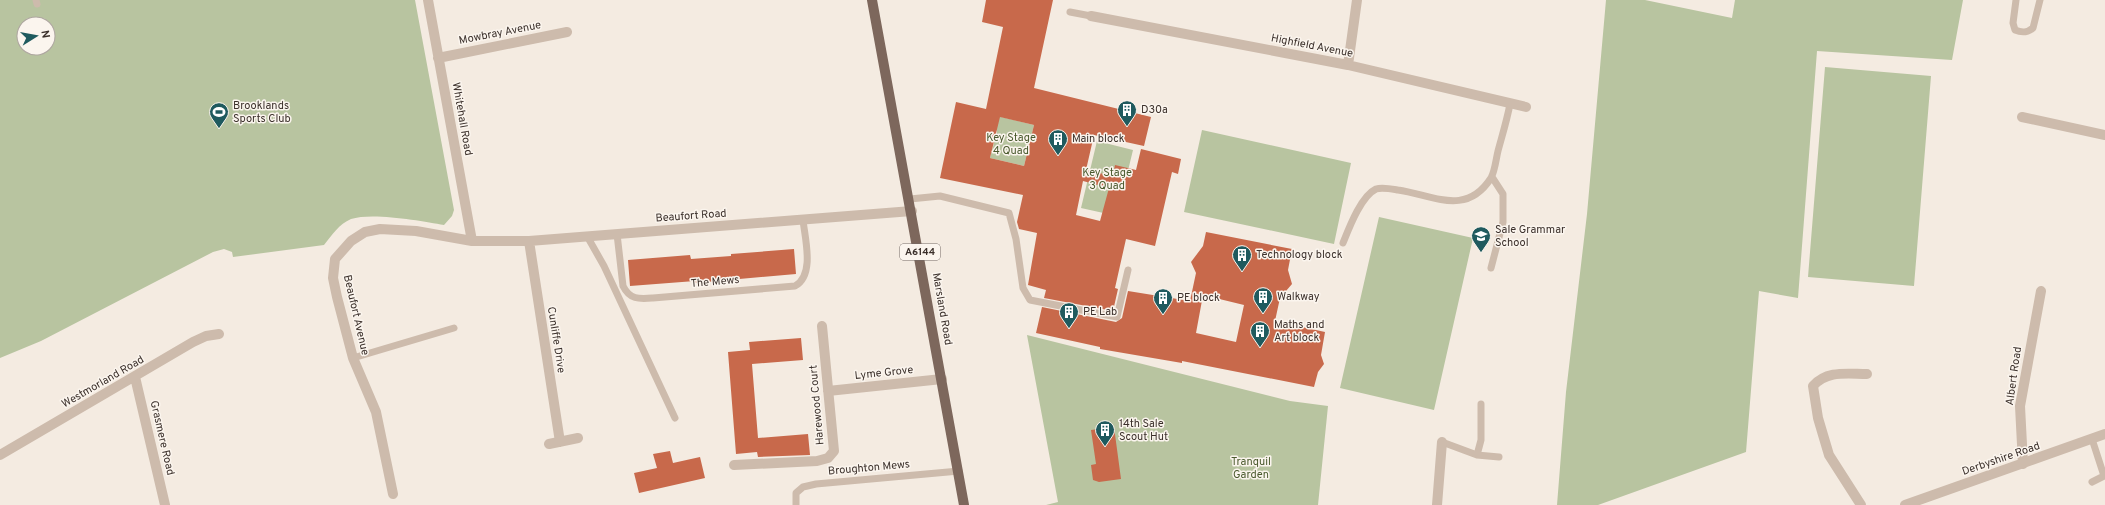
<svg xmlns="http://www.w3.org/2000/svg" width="2105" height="505" viewBox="0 0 2105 505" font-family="Overpass,sans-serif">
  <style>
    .green { fill: #b8c4a0; fill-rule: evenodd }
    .building { fill: #c8694b; fill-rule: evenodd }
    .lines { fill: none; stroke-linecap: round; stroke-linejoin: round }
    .service { stroke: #cdbbac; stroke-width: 7 }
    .minor { stroke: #cdbbac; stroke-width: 10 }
    .tertiary { stroke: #cdbbac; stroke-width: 10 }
    .primary { stroke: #7d675c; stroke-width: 10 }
    .labels { text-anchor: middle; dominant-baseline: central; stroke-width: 3; stroke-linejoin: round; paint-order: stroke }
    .shield { fill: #fbf5ee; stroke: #756b66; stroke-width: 1 }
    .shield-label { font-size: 10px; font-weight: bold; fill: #3b302b }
    .street-label { font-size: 11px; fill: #3b302b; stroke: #fbf5ee }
    .poi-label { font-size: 11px; fill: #3b302b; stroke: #fbf5ee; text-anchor: start }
    .park-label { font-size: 11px; fill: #4a5a2e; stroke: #fbf5ee }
  </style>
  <rect width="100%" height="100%" fill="#f4ebe1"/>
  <path class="green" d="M0 0H415L454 210 452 216 444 225C422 221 372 212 351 219 339 224 332 235 324 245L233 257 232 252 224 249 213 252 41 341 0 358ZM24 24H48V48H24Z
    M1606 0H1645L1732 18 1735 0H1963L1952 60 1817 51 1798 298 1759 291 1746 452 1598 505H1557L1566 392 1587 214Z
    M1825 67 1931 76 1914 286 1808 277Z
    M993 115 1034 125 1024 166 990 158 997 132Z
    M1202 130 1351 163 1334 244 1184 212Z
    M1097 141 1133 150 1117 216 1081 208Z
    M1379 217 1473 238 1434 410 1340 388Z
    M1027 335 1290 401 1328 406 1318 505H1046L1058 502Z"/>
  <path class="building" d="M986 0H1053L1034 88 1151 117 1144 146 1094 135 1086 170 1113 176 1115 165 1136 170 1141 149 1181 159 1178 174 1172 172 1155 246 1126 239 1115 288 1118 289 1113 311 1044 298 1046 290 1028 285 1037 233 1019 229 1017 222 1023 195 940 178 956 102 986 109 1003 27 982 22ZM1000 117 1034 125 1024 166 990 158ZM1083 181 1109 188 1100 221 1076 215Z
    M1206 232 1292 249 1288 270 1292 284 1280 298 1275 321 1325 332 1321 355 1324 364 1318 372 1314 387 1182 361V363L1100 349V347L1036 333 1042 307 1116 322 1122 318 1128 291 1190 301 1196 273 1191 262 1203 246ZM1203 295 1244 305 1236 342 1196 333Z
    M794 249 796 274 695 283V281L630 286 628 260 690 255 691 259 731 256V254Z
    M801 338 803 360 752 364 758 438 808 434 810 455 758 457 757 452 736 454 728 352 750 350 749 342Z
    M1114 427 1121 479 1099 482 1093 480 1091 465 1096 464 1091 430Z
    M670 451 673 463 700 457 705 478 639 493 634 473 657 468 653 454Z"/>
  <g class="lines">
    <path class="service" d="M36 0 37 4
      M2016 0 2013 23 2015 30C2022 33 2027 33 2033 28L2040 0
      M1070 12 1091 16
      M910 199 940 196 1009 213 1016 239 1023 288 1030 300 1117 317 1128 270
      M617 234 623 286C630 300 639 299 653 298L795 286C815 275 805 239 803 220
      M587 236 604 266 675 418
      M1343 243C1349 228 1361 196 1376 189 1382 187 1392 189 1398 190 1433 195 1466 217 1491 178 1495 171 1496 159 1498 151 1502 136 1507 120 1510 104
      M1491 268 1503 222V194L1492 177
      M353 358 454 328
      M1442 442 1477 455 1499 457
      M1477 455 1481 440V404
      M2092 482 2104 476 2092 439
      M796 505V493L803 487 816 484 959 471"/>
    <path class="minor" d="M428 0 472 241
      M1091 16 1348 65 1526 107
      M438 58 567 32
      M1348 65 1357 0
      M2022 117 2105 135
      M529 241 560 442
      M135 377 165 505
      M828 391 942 379
      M549 444 578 438
      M0 455 193 342 206 336 219 334
      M2023 464 2020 406 2041 291
      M734 465 817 461 828 458 834 451 822 326
      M393 494 376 412 353 358 337 297 333 278 335 259 351 241 365 232 380 229 416 231 472 241H529L912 211
      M1437 505 1442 442
      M1861 505 1829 455 1818 418 1813 386C1827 370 1847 374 1867 374"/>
    <path class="tertiary" d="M1905 505 2105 434"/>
    <path class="primary" d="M872 0 964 505"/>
  </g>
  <defs>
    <g id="building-pin" transform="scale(1)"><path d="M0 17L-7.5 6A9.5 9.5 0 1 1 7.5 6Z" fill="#1f5a5e" stroke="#fbf5ee"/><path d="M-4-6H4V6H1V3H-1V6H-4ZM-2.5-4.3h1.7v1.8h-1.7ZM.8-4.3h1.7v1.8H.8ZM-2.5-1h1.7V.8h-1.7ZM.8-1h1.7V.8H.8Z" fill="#fff"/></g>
    <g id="stadium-pin" transform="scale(1)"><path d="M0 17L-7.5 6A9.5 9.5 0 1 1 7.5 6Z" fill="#1f5a5e" stroke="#fbf5ee"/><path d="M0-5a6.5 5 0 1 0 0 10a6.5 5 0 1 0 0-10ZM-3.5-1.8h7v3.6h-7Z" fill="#fff"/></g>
    <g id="school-pin" transform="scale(1)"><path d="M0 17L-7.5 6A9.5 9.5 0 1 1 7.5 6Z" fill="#1f5a5e" stroke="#fbf5ee"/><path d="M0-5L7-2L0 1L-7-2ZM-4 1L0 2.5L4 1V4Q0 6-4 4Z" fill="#fff"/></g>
  </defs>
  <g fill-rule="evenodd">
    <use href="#building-pin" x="1127" y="110"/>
    <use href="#stadium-pin" x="219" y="112"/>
    <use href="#building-pin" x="1058" y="139"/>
    <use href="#school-pin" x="1481" y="236"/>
    <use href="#building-pin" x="1242" y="255"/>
    <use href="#building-pin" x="1263" y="297"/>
    <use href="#building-pin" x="1163" y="298"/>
    <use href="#building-pin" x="1069" y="312"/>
    <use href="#building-pin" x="1260" y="331"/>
    <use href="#building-pin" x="1105" y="430"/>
  </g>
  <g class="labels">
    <rect class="shield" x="900" y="244" width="40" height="16" rx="3"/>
    <g class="shield-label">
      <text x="920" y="252">A6144</text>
    </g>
    <g class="street-label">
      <text transform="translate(500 33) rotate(-11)">Mowbray Avenue</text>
      <text transform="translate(1312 46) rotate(11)">Highfield Avenue</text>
      <text transform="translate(462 119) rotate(80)">Whitehall Road</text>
      <text transform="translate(691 216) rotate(-4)">Beaufort Road</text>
      <text transform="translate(715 282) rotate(-5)">The Mews</text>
      <text transform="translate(942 309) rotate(80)">Marsland Road</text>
      <text transform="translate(356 315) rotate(77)">Beaufort Avenue</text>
      <text transform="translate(556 340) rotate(81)">Cunliffe Drive</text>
      <text transform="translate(884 373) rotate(-6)">Lyme Grove</text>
      <text transform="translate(2014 376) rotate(-82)">Albert Road</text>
      <text transform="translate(103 382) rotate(-30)">Westmorland Road</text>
      <text transform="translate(817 405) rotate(-95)">Harewood Court</text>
      <text transform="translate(162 438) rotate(77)">Grasmere Road</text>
      <text transform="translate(2001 459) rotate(-19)">Derbyshire Road</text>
      <text transform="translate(869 468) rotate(-5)">Broughton Mews</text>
    </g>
    <g class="poi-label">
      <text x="233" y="106">Brooklands<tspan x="233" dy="13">Sports Club</tspan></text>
      <text x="1141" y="110">D30a</text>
      <text x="1072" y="139">Main block</text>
      <text x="1495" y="230">Sale Grammar<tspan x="1495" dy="13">School</tspan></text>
      <text x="1256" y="255">Technology block</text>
      <text x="1277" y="297">Walkway</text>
      <text x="1177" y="298">PE block</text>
      <text x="1083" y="312">PE Lab</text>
      <text x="1274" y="325">Maths and<tspan x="1274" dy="13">Art block</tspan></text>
      <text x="1119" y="424">14th Sale<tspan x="1119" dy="13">Scout Hut</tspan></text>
    </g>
    <g class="park-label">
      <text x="1011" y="138">Key Stage<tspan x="1011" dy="13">4 Quad</tspan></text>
      <text x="1107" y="173">Key Stage<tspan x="1107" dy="13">3 Quad</tspan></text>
      <text x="1251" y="462">Tranquil<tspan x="1251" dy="13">Garden</tspan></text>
    </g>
  </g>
  <g transform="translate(36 36) rotate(79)"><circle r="19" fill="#fbf5ee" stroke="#aea6a0"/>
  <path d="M0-3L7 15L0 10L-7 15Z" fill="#1f5a5e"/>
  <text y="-6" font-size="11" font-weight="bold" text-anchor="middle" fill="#3b302b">N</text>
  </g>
</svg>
